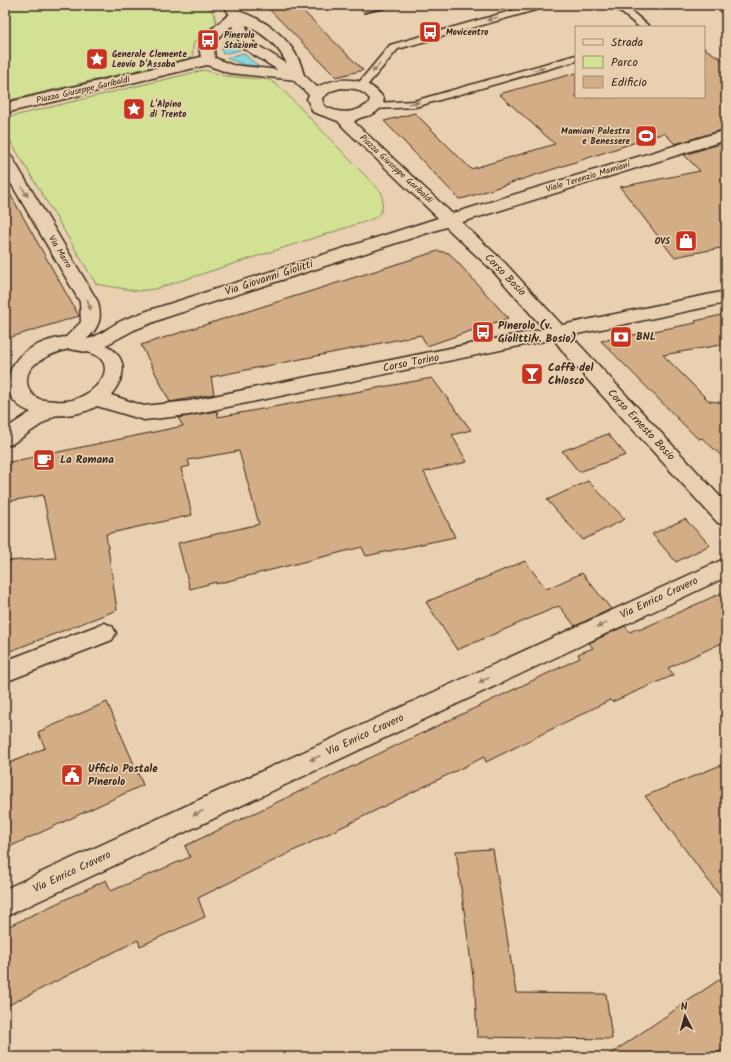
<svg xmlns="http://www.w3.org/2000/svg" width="731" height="1062" viewBox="0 0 731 1062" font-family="Kalam,sans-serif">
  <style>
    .green { fill: #d2e194; stroke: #868659 }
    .water { fill: #85d6dc; stroke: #679190 }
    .building { fill: #d2ad85; stroke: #3b2a1e }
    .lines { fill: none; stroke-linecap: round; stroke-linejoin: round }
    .lane-casing { stroke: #3b2a1e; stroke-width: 3 }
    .street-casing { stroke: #3b2a1e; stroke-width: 3 }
    .secondary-casing { stroke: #3b2a1e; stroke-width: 3 }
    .lane { fill: #e8d0b0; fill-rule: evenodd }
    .street { fill: #e8d0b0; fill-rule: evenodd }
    .secondary { fill: #e8d0b0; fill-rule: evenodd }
    .rail { stroke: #3b2a1e; stroke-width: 2 }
    .oneway { fill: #927d67 }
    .labels { text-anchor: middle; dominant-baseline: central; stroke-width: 3.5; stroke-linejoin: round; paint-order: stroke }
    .far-poi-label { font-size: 9px; font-weight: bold; fill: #3b2a1e; stroke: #e8d0b0; text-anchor: start }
    .far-street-label { font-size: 9px; fill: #3b2a1e; stroke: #e8d0b0 }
    .street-label { font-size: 11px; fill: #3b2a1e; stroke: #e8d0b0 }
    .poi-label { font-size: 11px; font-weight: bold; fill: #3b2a1e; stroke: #e8d0b0; text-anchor: start }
  </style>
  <rect width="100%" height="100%" fill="#e8d0b0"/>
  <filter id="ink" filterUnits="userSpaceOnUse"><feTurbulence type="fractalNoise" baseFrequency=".025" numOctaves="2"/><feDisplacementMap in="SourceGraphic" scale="8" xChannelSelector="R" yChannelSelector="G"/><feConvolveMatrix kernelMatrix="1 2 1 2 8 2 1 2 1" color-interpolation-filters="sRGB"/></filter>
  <g filter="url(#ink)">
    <path class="green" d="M5 5H206L214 14 217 25C202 32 190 38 193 57L5 101Z
      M204 70 225 76 270 80 282 89 382 193C383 209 384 215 367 221L155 289 137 291 96 284 5 132V118Z"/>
    <path class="water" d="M229 36 240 50 223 54C220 46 223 42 229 36Z
      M243 53 258 66 245 65 226 58Z"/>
    <path class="building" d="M265 5H297L363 70 336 77Z
      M704 48 726 62V129L675 144 664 133 465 198 459 199 384 121 415 113 471 169 555 144 499 94 576 73V97H704Z
      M726 142V247L674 257 620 187 700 171 684 155Z
      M5 185 79 316 5 339Z
      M438 251 449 253 508 318 427 346 421 335 211 377 214 394 170 402 141 345Z
      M726 314V344L663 355 709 401 726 403V460L702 438 698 439 601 341 696 323 695 321Z
      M432 378 471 430 452 435 467 462 424 472 455 537 366 556 362 547 216 584V582L190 589 178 543 259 524 239 451 188 460 190 466 181 468 192 515 106 534 117 610 5 653V561L56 558 43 495 5 502V463L183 426 178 418 217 411 218 417Z
      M608 434 626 455 579 472 562 451Z
      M588 481 625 519 583 540 547 500Z
      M685 519 710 545 676 562 652 534Z
      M525 561 546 589 582 573 611 609 575 626 559 606 457 650 426 602Z
      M726 591V641L668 668 674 675 612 702 610 700 486 762 484 757 198 898 205 917 140 946 138 940 5 1007V928L106 880 111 891 190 857 185 846 580 658 578 654 593 648 589 643 625 626 630 632 638 628 639 630Z
      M107 702 143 785 5 849V765L45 748 38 732Z
      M726 763V904L645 796Z
      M493 849 516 993 606 994 612 1039 477 1037 475 992 456 851Z
      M726 975V1048L710 1057H606Z"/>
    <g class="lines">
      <g class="lane-casing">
        <path id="lane" d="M532 5H548L546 7 398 49 365 88H357L356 86 390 45Z
          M612 5H624L650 27H639Z
          M576 55V61L415 107 375 109 370 106 375 103 414 101Z"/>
      </g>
      <g class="street-casing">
        <path id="street" d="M237 11C268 19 298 44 304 76L302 79 297 80 229 73 207 65 5 113V103L201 57 199 47 207 33 232 12ZM238 21C260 31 283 46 289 71L232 65 215 58C211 37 224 33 238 21Z
          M726 130V140L456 224 450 225 444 224 442 220 444 216Z
          M5 154 11 156 13 159 98 302C99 308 101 315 99 321 95 335 77 351 62 347L60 343 81 322 80 302 5 173Z
          M558 327 565 329 726 503V525L718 523 569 359 549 333 551 329Z
          M50 402 57 404 60 409 57 414 12 444 5 446V429L43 404Z
          M726 558V577L5 917V889Z
          M104 623 112 626 116 633 112 640 5 682V661Z"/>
      </g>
      <g class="secondary-casing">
        <path id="secondary" d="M223 5H237L244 15 247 30 254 43 302 73 317 87C340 75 370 77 384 99 378 121 361 113 354 122L505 263 562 325 726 291V303L189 415 144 420 97 406C75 420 9 423 8 384 8 374 12 365 19 357 30 346 53 337 69 337 75 337 82 340 87 339 98 337 109 327 119 322 129 317 140 314 150 310L438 218 344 128 338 121 313 112 307 99 309 95 292 79 243 48 233 30 230 15ZM341 88 356 89 365 94 370 99 368 104C354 114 339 114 324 106L322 98 331 91ZM446 227 493 271 544 329 189 401 144 406 111 395C126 376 129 359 106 345L134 330 164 318ZM69 349C79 351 93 351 101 359 114 374 91 394 78 398 67 403 56 401 45 400 28 399 21 378 33 366 43 357 56 352 69 349Z"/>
      </g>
      <use href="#lane" class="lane"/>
      <use href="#street" class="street"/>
      <use href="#secondary" class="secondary"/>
      <path class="rail" d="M364 13 399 5"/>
    </g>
    <defs><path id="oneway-solid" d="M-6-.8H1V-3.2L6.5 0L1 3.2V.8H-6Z"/></defs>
    <g class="oneway">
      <use href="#oneway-solid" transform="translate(492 19) rotate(164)"/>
      <use href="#oneway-solid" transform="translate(376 68) rotate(130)"/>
      <use href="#oneway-solid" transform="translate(539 69) rotate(-16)"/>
      <use href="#oneway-solid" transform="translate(414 103) rotate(-9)"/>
      <use href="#oneway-solid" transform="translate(25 192) rotate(59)"/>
      <use href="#oneway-solid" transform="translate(89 305) rotate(73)"/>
      <use href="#oneway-solid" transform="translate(602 625) rotate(155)"/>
      <use href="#oneway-solid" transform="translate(484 680) rotate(155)"/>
      <use href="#oneway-solid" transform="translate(315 758) rotate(155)"/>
      <use href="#oneway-solid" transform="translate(198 813) rotate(155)"/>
    </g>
  </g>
  <defs>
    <g id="bus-square" transform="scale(1.15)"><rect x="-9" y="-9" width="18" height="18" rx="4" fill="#c8321e" stroke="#e8d0b0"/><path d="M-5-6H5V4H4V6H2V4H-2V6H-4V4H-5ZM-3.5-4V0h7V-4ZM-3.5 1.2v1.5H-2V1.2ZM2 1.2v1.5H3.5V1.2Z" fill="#fff"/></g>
    <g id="sight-square" transform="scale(1.15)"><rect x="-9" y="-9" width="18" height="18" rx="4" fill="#c8321e" stroke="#e8d0b0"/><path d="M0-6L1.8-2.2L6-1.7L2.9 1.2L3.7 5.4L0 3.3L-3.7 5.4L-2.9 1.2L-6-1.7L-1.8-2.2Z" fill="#fff"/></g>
    <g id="stadium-square" transform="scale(1.15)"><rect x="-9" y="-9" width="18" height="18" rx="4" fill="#c8321e" stroke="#e8d0b0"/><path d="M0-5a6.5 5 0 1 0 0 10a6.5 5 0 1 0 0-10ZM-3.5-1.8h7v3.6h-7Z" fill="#fff"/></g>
    <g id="shop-square" transform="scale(1.15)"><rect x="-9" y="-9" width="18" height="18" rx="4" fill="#c8321e" stroke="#e8d0b0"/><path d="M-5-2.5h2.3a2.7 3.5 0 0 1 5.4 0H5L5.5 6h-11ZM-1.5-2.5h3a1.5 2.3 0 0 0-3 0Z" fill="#fff"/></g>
    <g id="bank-square" transform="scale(1.15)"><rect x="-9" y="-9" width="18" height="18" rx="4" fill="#c8321e" stroke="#e8d0b0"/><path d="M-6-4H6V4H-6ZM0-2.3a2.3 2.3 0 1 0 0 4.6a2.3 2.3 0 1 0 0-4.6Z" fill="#fff"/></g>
    <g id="bar-square" transform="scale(1.15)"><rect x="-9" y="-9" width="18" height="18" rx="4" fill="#c8321e" stroke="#e8d0b0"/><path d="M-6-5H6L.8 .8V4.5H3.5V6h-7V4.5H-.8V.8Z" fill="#fff"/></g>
    <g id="cafe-square" transform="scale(1.15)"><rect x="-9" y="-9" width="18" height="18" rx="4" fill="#c8321e" stroke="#e8d0b0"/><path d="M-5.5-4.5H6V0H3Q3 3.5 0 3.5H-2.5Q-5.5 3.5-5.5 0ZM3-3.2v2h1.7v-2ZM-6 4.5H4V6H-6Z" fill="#fff"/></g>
    <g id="civic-square" transform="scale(1.15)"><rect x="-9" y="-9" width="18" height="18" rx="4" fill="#c8321e" stroke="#e8d0b0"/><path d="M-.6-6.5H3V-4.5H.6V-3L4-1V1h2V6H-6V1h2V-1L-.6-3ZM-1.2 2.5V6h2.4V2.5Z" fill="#fff"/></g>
  </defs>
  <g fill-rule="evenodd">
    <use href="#bus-square" x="430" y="32"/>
    <use href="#bus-square" x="208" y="40"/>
    <use href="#sight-square" x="97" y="59"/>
    <use href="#sight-square" x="134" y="109"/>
    <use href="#stadium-square" x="646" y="136"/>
    <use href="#shop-square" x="686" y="241"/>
    <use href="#bus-square" x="483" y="332"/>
    <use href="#bank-square" x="621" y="337"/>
    <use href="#bar-square" x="532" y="374"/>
    <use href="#cafe-square" x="44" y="460"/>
    <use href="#civic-square" x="72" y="775"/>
  </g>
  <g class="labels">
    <g class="far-poi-label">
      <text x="446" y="32">Movicentro</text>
      <text x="224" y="35">Pinerolo<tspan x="224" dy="10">Stazione</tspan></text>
      <text x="112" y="54">Generale Clemente<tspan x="112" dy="10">Leovio D'Assaba</tspan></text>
      <text x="150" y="104">L'Alpino<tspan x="150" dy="10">di Trento</tspan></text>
      <text x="630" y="131" text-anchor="end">Mamiani Palestra<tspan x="630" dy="10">e Benessere</tspan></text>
      <text x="670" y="241" text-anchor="end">OVS</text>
    </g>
    <g class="far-street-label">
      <text transform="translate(83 90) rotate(-13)">Piazza Giuseppe Garibaldi</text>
      <text transform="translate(396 169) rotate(43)">Piazza Giuseppe Garibaldi</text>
      <text transform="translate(588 177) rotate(-17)">Viale Terenzio Mamiani</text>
      <text transform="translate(60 252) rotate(59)">Via Marro</text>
    </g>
    <g class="street-label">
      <text transform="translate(505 275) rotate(46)">Corso Bosio</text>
      <text transform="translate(269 278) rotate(-18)">Via Giovanni Giolitti</text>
      <text transform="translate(411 363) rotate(-11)">Corso Torino</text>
      <text transform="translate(641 425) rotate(47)">Corso Ernesto Bosio</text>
      <text transform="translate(659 598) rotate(-25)">Via Enrico Cravero</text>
      <text transform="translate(365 735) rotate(-25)">Via Enrico Cravero</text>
      <text transform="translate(72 872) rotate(-25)">Via Enrico Cravero</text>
    </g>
    <g class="poi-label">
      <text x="498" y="326">Pinerolo (v.<tspan x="498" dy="13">Giolitti/v. Bosio)</tspan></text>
      <text x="636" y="337">BNL</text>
      <text x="548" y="368">Caffè del<tspan x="548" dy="13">Chiosco</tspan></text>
      <text x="60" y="460">La Romana</text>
      <text x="88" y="769">Ufficio Postale<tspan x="88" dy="13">Pinerolo</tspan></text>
    </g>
  </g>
  <rect width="731" height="1062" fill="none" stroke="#e8d0b0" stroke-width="20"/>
  <rect x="10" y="10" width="711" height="1042" fill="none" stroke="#3b2a1e" stroke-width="1.5" filter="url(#ink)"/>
  <rect x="575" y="26" width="130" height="72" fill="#e8d0b0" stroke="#a38e76"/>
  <rect x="583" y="39" width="20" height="6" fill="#e8d0b0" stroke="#a38e76"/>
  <text x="611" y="46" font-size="12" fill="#3b2a1e">Strada</text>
  <rect x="583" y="56" width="20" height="12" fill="#d2e194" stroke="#a38e76"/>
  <text x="611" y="66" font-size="12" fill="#3b2a1e">Parco</text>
  <rect x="583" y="76" width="20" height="12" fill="#d2ad85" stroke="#a38e76"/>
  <text x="611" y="86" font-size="12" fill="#3b2a1e">Edificio</text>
  <g transform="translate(685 1016) rotate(354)" stroke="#e8d0b0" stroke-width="3" paint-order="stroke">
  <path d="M0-3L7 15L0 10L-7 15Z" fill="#3b2a1e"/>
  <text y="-6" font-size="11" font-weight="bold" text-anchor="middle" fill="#3b2a1e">N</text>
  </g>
</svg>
